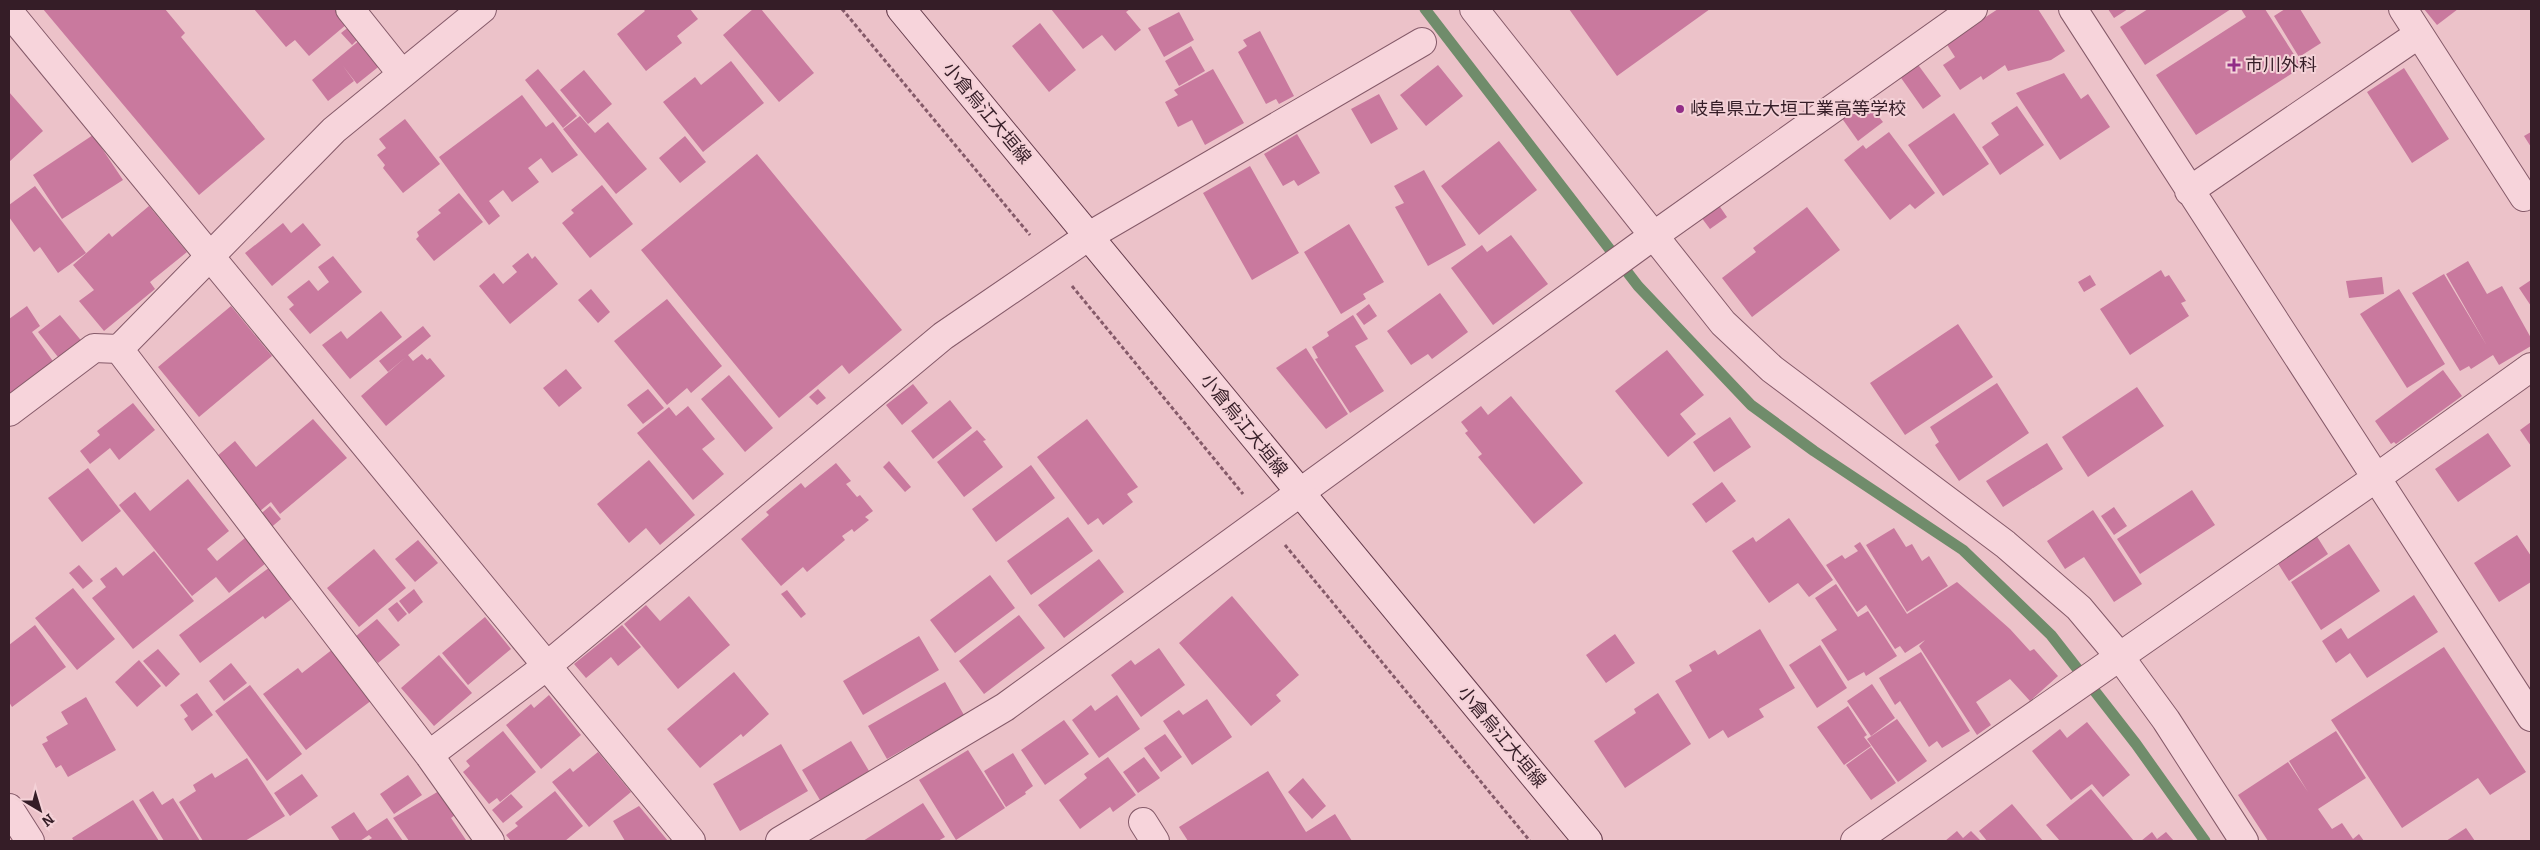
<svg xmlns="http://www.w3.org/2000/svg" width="2540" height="850" viewBox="0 0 2540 850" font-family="Bitter,'Noto Sans JP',serif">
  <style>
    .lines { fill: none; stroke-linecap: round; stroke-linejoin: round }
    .stream { stroke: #708c6b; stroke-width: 11 }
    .building { fill: #c9799e }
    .street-casing { stroke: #855a69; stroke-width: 30 }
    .secondary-casing { stroke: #673d4d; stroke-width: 30 }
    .path { stroke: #855a69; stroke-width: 3; stroke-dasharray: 4 2.5; stroke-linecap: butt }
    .street { stroke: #f7d4db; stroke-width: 28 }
    .secondary { stroke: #f7d4db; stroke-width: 28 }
    .poi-dot { fill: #922c87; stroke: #f4d1d7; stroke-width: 2 }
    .labels { text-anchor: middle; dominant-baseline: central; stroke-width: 4; stroke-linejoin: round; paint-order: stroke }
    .poi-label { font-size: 18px; fill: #351d27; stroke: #f4d1d7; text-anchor: start }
    .street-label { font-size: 18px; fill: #351d27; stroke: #f4d1d7 }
  </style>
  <rect width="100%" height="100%" fill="#ecc2c9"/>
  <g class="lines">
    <path class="stream" d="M1425 9 1638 286 1751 405 1814 451 1963 550 2051 635 2136 744 2205 841"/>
  </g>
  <path class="building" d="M43 9H165L185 33 181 37 265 139 199 195Z
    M254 9H334L347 24 309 56 295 40 286 47Z
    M643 9H690L698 19 677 36 682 43 646 71 617 34 645 11Z
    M753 9H761L814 73 779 102 723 35Z
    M1051 9H1130L1126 12 1141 30 1115 51 1102 35 1083 49Z
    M1569 9H1710L1617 76Z
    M1998 9H2038L2065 51 2051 60 2008 71 2005 65 1983 80 1981 76 1960 90 1943 65 1955 57 1946 43Z
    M2108 9H2128L2114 18Z
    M2148 9H2231L2145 65 2120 27Z
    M2241 9H2265L2302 67 2196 135 2156 75 2246 17Z
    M2285 9H2300L2321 43 2299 57 2274 16Z
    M2424 9H2458L2437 25Z
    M1179 12 1194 40 1164 57 1148 28Z
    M1040 23 1076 70 1049 92 1012 46Z
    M350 26 359 38 352 45 341 33Z
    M1260 31 1294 96 1279 104 1276 99 1266 104 1238 52 1247 46 1243 40Z
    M361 39 382 64 357 84 343 66 354 81 328 101 312 80Z
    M1191 46 1205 71 1179 86 1165 61Z
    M731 61 764 103 703 152 663 102 695 77 701 85Z
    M1916 62 1941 96 1923 109 1899 75Z
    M1438 65 1463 96 1426 126 1400 95Z
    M2404 68 2449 139 2412 163 2367 92Z
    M538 69 577 116 563 128 525 80Z
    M1213 69 1244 123 1205 145 1192 120 1178 127 1165 102 1178 95 1174 90Z
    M584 70 612 104 588 124 560 90Z
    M2064 73 2081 99 2088 94 2110 127 2060 160 2016 93Z
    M9 92 43 131 9 162Z
    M1379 94 1398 129 1371 144 1351 109Z
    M522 95 546 127 553 122 578 155 552 173 541 158 528 168 539 182 512 202 503 190 489 201 500 216 489 225 439 157Z
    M1865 99 1883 122 1858 141 1841 117Z
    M2017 106 2044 145 2000 175 1982 147 1999 135 1991 123Z
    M1954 113 1989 164 1943 196 1908 145Z
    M580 116 595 133 608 122 647 169 616 194 563 129Z
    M405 119 440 164 403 193 383 168 385 165 377 155 386 148 379 139Z
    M1889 132 1935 193 1915 209 1910 204 1890 220 1844 160 1863 145 1866 149Z
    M2531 132V147L2524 136Z
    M1297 134 1320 173 1298 186 1294 180 1283 186 1264 154Z
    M93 135 123 180 62 219 33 175Z
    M685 136 706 162 680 183 659 158Z
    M1499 141 1537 190 1479 235 1441 186Z
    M757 154 902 330 849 374 842 365 779 418 641 250Z
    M1250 166 1299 253 1252 280 1203 193Z
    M1424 170 1466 245 1428 266 1395 207 1404 203 1394 186Z
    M602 185 633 224 590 258 562 223 574 213 571 210Z
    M35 186 86 253 58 273 40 247 34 252 9 217V205Z
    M459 193 483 222 434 261 416 239 419 236 417 232 441 213 438 210Z
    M1718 204 1727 217 1710 229 1701 217Z
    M149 206 187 252 150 282 155 289 104 331 79 301 94 290 73 265 109 233 112 237Z
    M1807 207 1840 250 1752 317 1722 278 1756 252 1753 248Z
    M283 223 291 233 303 223 321 245 272 286 245 253Z
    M1349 224 1384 282 1363 294 1366 299 1341 314 1304 252Z
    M1511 235 1548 284 1493 325 1451 268 1482 245 1487 252Z
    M528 253 532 259 535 256 558 284 510 324 479 286 494 273 503 284 517 272 512 266Z
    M333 256 362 292 310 334 289 309 294 305 287 297 309 280 318 291 329 282 318 267Z
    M2468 261 2487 294 2502 286 2531 338V346L2499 365 2493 355 2471 369 2469 366 2460 371 2412 293 2444 274 2487 346 2446 274Z
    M2161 270 2165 277 2169 275 2186 301 2181 303 2189 316 2130 355 2100 309Z
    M2090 275 2096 285 2084 292 2078 282Z
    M2382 277 2384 294 2349 298 2346 281Z
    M2531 280V306L2519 288Z
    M591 289 610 312 598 323 578 300Z
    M2399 289 2445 364 2407 388 2360 314Z
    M1440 293 1468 332 1432 359 1428 354 1411 365 1387 331Z
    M667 299 722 366 691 393 687 388 667 405 614 341Z
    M1369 304 1377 316 1364 325 1356 314Z
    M27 306 40 326 32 332 55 364 9 397V319Z
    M231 306 272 356 199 417 158 367Z
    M381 311 402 337 350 379 322 345 341 331 347 339Z
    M60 315 84 344 62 362 38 332Z
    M1353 315 1368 339 1355 346 1384 391 1350 413 1315 359 1318 358 1312 347 1329 336 1327 332Z
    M1958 324 1993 377 1905 435 1870 383Z
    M423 326 431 336 408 355 413 361 422 354 427 360 430 358 445 376 386 426 361 396 406 357 388 372 379 361Z
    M1306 348 1348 414 1326 429 1276 368Z
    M1667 350 1704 395 1680 414 1696 434 1668 457 1615 391Z
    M566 369 582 388 559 407 543 388Z
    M2443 370 2462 396 2396 444 2394 442 2391 444 2375 421Z
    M729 375 773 428 745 452 701 399Z
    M1997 383 2029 433 1959 481 1935 445 1939 442 1930 427Z
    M913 384 928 403 902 425 886 405Z
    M2137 387 2164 426 2088 477 2062 437Z
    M648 389 664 408 643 424 627 405Z
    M818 389 826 398 817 405 809 397Z
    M1511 396 1583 483 1534 524 1478 457 1482 454 1465 433 1468 431 1461 422 1481 406 1488 415Z
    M950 400 972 428 933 459 911 431Z
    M133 403 155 430 119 460 110 448 90 464 80 451 100 435 97 431Z
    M688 406 715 439 702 449 724 474 693 500 637 433 669 407 676 416Z
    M1730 417 1751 447 1714 472 1693 442Z
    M313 419 347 458 280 514 271 502 254 516 210 462 235 441 256 467Z
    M1087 419 1138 487 1127 494 1133 502 1103 525 1098 518 1088 525 1037 457Z
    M2531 422V446L2520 430Z
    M977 430 986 440 983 441 1003 467 964 497 937 462Z
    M2488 433 2511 466 2458 502 2435 469Z
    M2047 443 2063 469 2003 507 1986 481Z
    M649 460 695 515 660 545 646 528 629 543 597 504Z
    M889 461 911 487 905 492 883 467Z
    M836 463 851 481 846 484 857 497 860 495 873 511 865 517 869 520 854 532 852 529 842 536 845 540 807 572 803 567 781 586 741 539 769 515 766 512 801 483 805 488Z
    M1031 465 1055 498 996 542 972 509Z
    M88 468 121 511 82 542 48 498Z
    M188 479 229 531 207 549 217 561 245 538 266 563 229 593 216 577 192 596 119 505 135 492 150 511Z
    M1722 482 1736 501 1706 523 1692 504Z
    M2192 490 2215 525 2140 574 2117 539Z
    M270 506 281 519 268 530 257 517Z
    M2114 507 2127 526 2114 535 2101 516Z
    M2093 510 2142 584 2114 602 2084 557 2065 569 2047 541Z
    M1068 517 1093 551 1031 595 1007 561Z
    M1789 518 1833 580 1809 597 1798 583 1769 603 1732 551 1753 537 1756 542Z
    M1894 528 1906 547 1912 544 1922 561 1929 556 1948 586 1907 612 1866 545Z
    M2316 535 2328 554 2289 581 2277 562Z
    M2517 535 2531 556V582L2499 602 2474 563Z
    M418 540 438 563 415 582 395 559Z
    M1860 542 1907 614 1957 582 2010 629 2030 651 2034 649 2058 676 2030 701 2010 679 1976 702 1991 725 1977 735 1919 646 1925 640 1905 653 1900 646 1895 649 1866 605 1857 612 1826 565 1842 555 1845 559 1858 551 1854 546Z
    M2349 544 2380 591 2321 630 2291 582Z
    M374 549 406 588 359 627 327 588Z
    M154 551 194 601 133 649 92 598 106 587 100 579 116 567 123 576Z
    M1099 559 1124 592 1064 638 1038 605Z
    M79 565 93 581 83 589 69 573Z
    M270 567 293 598 265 619 263 616 200 663 179 635Z
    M990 575 1015 608 955 653 930 620Z
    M1836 584 1858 617 1868 611 1897 656 1866 676 1864 672 1848 681 1821 640 1837 630 1815 598Z
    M73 588 115 639 77 670 35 618Z
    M414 589 423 602 409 614 399 601Z
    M787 590 806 614 801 618 781 594Z
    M2414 595 2438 632 2367 678 2350 653 2336 663 2322 641 2341 628 2348 639Z
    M689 596 730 645 678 689 624 624 646 605 660 621Z
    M1232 596 1299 675 1276 695 1281 701 1251 726 1179 643Z
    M397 602 407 614 398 622 388 609Z
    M1019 615 1045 648 984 694 959 661Z
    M485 617 511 649 468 685 442 653Z
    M377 619 400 645 378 663 355 637Z
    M35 625 66 667 12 707 9 702V645Z
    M622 625 641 647 618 666 611 657 586 678 574 664Z
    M1760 629 1795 688 1759 709 1764 717 1728 738 1723 730 1709 739 1675 681 1692 671 1689 665 1715 650 1718 655Z
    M1615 634 1635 663 1606 683 1586 655Z
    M919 636 939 670 863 715 843 681Z
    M1820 645 1847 688 1817 708 1789 665Z
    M2444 647 2526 772 2490 795 2478 778 2402 828 2331 720Z
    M1159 648 1185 685 1141 717 1111 675 1131 660 1135 665Z
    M158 649 180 674 166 687 143 661Z
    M333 649 372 700 306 750 263 694 298 668 302 673Z
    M1921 652 1970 731 1942 748 1937 741 1929 747 1900 701 1895 705 1879 678Z
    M439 655 472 693 434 726 401 688Z
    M139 660 161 686 137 707 115 682Z
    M231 663 247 683 224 701 209 681Z
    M734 672 769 714 743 737 741 734 700 768 667 729Z
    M945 682 964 715 887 759 868 726Z
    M1872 684 1895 718 1871 736 1847 701Z
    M250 685 302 754 267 781 215 711Z
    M197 693 213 715 192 731 184 719 188 716 180 705Z
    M1658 693 1691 744 1625 788 1594 741 1636 713 1634 709Z
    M549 695 581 735 541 769 506 725 531 704 534 708Z
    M1117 695 1140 729 1099 758 1072 720 1091 705 1095 711Z
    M86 697 116 750 68 777 61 765 56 768 42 744 48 741 46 737 68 724 61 712Z
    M1207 699 1232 737 1192 765 1163 721 1179 710 1183 715Z
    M1848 706 1867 735 1864 737 1871 746 1844 765 1817 727Z
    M1897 719 1927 761 1898 782 1867 739Z
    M1064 720 1089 754 1045 785 1021 750Z
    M2087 722 2130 775 2103 797 2092 784 2071 800 2032 751 2060 729 2067 738Z
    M503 731 536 772 500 802 497 798 489 804 463 772 470 766 466 761Z
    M2336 731 2366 778 2318 809 2332 829 2342 823 2353 839 2359 834 2364 841H2268L2238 795 2288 762 2308 792 2289 761Z
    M1165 734 1182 757 1161 772 1144 748Z
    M851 741 869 771 820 800 802 770Z
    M781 744 808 791 740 831 713 784Z
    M1871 747 1896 783 1871 800 1846 765Z
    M968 750 1005 808 956 840 919 780Z
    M598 752 631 792 589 827 552 782 570 768 573 772Z
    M1013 753 1033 786 1025 792 1026 794 1006 807 984 771Z
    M1108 757 1136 795 1113 812 1110 807 1080 829 1059 800 1087 778 1084 774Z
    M1144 757 1160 778 1138 793 1123 772Z
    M247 758 285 816 245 841H203L179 802 196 791 193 785 212 773 215 778Z
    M1268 771 1306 832 1335 814 1352 841H1188L1179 827Z
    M302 774 318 796 290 816 274 793Z
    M408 775 422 795 394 814 380 794Z
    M1303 778 1326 806 1312 819 1288 792Z
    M2091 789 2134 841H2060L2046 825Z
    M153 791 162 805 173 798 200 841H164L139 800Z
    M439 791 455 815 451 818 466 840 409 841 393 818Z
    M555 791 583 826 565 841H511L506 835 518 826 515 823Z
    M511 794 523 807 503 823 492 810Z
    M133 800 159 841H74L72 838Z
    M923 803 945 837 938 841H863Z
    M2012 804 2043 841H1987L1979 831Z
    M639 806 668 841H625L613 821Z
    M354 812 367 831 387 818 403 841H367L372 838 369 835 360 841H340L331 827Z
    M2466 828 2475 841H2446Z
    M1957 831 1963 838 1971 831 1981 841H1945Z
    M2152 832 2157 839 2166 832 2174 841H2141Z"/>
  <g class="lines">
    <g class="street-casing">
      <path id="street" d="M350 9 402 74
        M1474 9 1723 323 1772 369 2005 544 2079 608 2120 657 2166 720 2244 841
        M2073 9 2531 717
        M2403 9 2524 197
        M9 12 691 841
        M2189 191 2419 34
        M119 349 429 755 490 841
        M9 412 94 348 119 349 334 130 482 9
        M429 755 548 665 943 336 1089 236 1422 42
        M9 808 30 841
        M1143 822 1155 841
        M780 841 1005 707 1642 244 1973 9
        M1855 841 2376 478 2531 367"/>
    </g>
    <g class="secondary-casing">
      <path id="secondary" d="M901 9 1588 841"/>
    </g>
    <path class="path" d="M842 9 1030 235
      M1072 286 1243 494
      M1285 545 1530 841"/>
    <use href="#street" class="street"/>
    <use href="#secondary" class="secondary"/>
  </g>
  <g class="poi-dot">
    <path d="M2231.5 57.5h5v5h5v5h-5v5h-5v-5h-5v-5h5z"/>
    <circle cx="1680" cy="109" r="5"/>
  </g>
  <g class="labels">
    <g class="poi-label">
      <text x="2245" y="65">市川外科</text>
      <text x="1690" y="109">岐阜県立大垣工業高等学校</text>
    </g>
    <g class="street-label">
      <text transform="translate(987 113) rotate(50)">小倉烏江大垣線</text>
      <text transform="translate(1244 425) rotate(51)">小倉烏江大垣線</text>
      <text transform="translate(1502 737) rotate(50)">小倉烏江大垣線</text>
    </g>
  </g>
  <rect width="2540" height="850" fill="none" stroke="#351d27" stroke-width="20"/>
  <g transform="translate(40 810) rotate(142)" stroke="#f4d1d7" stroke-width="4" paint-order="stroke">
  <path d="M0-4L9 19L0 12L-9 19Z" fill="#351d27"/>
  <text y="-8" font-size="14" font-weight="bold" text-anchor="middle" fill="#351d27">N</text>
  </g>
</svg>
